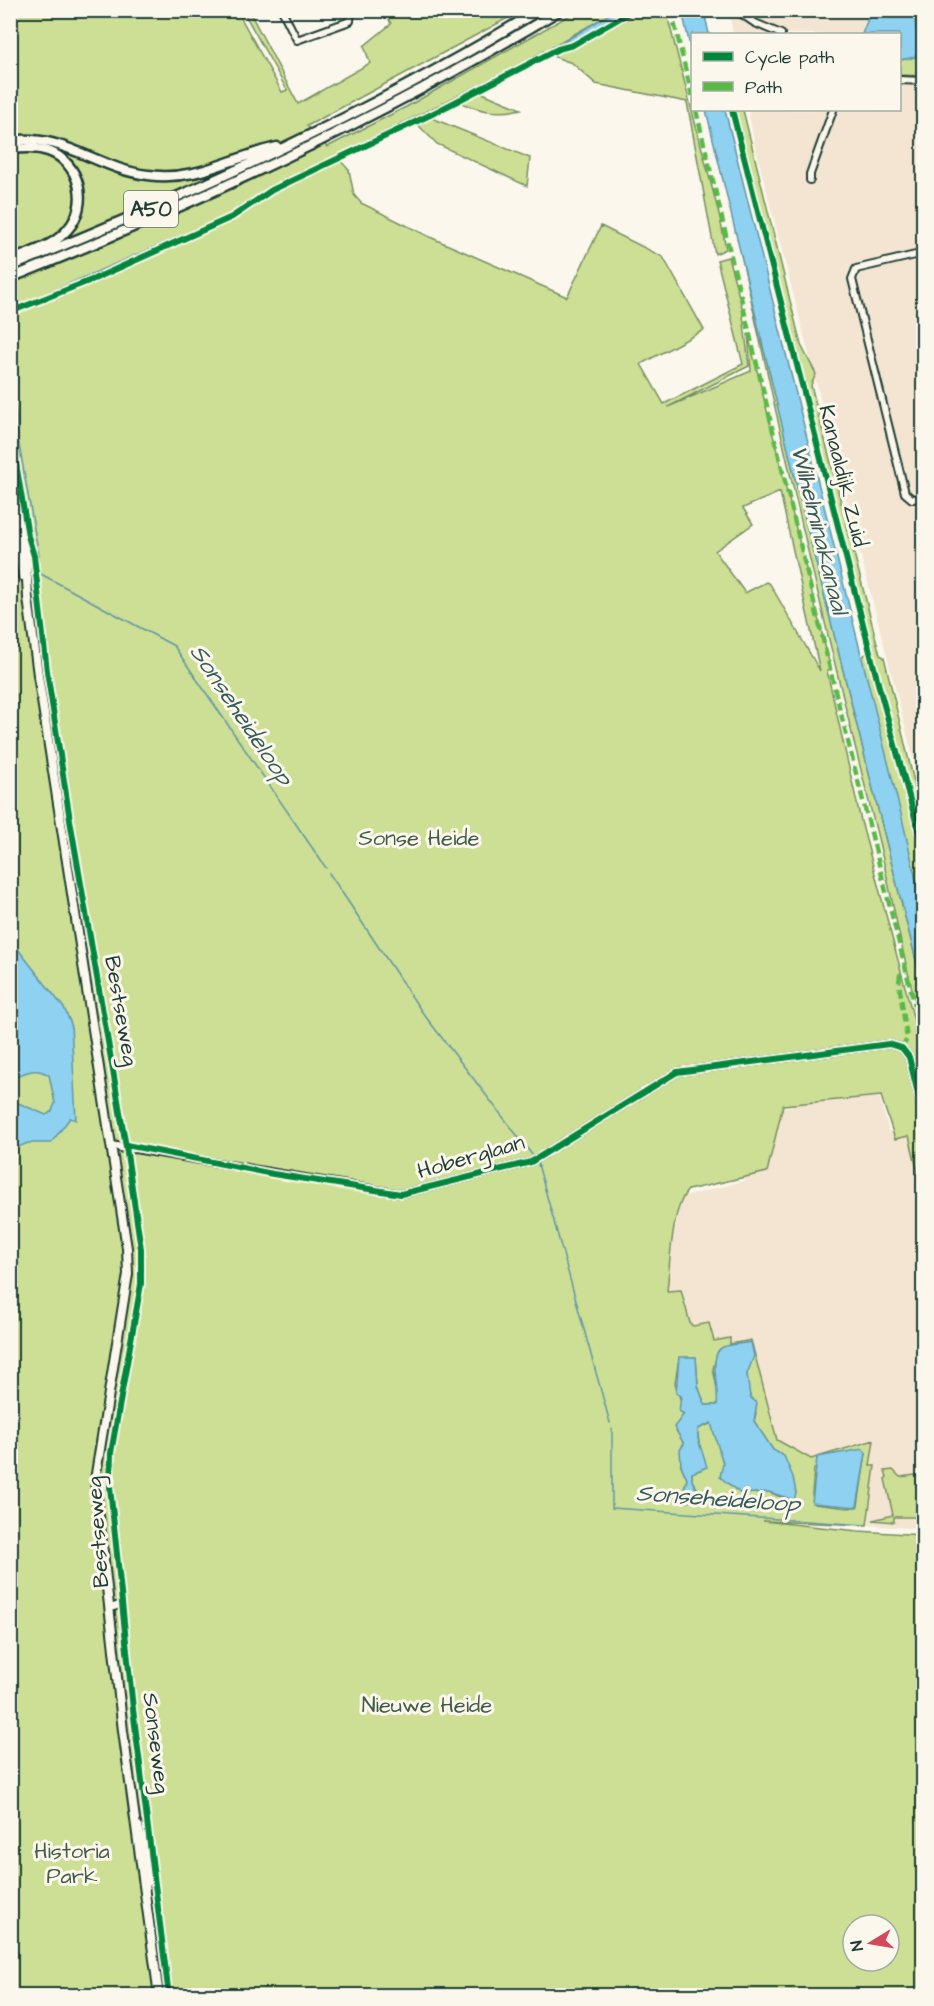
<svg xmlns="http://www.w3.org/2000/svg" width="934" height="2006" viewBox="0 0 934 2006" font-family="'Architects Daughter',sans-serif">
  <style>
    .built { fill: #f3e5d1 }
    .green { fill: #cddf94; stroke: #768e64; stroke-width: 1.5; fill-rule: evenodd }
    .water { fill: #8fd1f1; stroke: #6296a5; stroke-width: 1.5 }
    .lines { fill: none; stroke-linecap: round; stroke-linejoin: round }
    .stream { stroke: #6296a5; stroke-width: 1.5 }
    .minor-casing { stroke: #1f3d34; stroke-width: 10 }
    .major-casing { stroke: #1f3d34; stroke-width: 12 }
    .highway-casing { stroke: #1f3d34; stroke-width: 13 }
    .minor { stroke: #fbf7ec; stroke-width: 6 }
    .major { stroke: #fbf7ec; stroke-width: 8 }
    .highway { stroke: #fbf7ec; stroke-width: 8 }
    .quiet { stroke: #58b947; stroke-width: 4.5; stroke-dasharray: 9 4.5; stroke-linecap: butt }
    .cycleway-casing { stroke: #fbf7ec; stroke-width: 10 }
    .cycleway { stroke: #00873e; stroke-width: 6 }
    .labels { text-anchor: middle; dominant-baseline: central; stroke-width: 6; stroke-linejoin: round; paint-order: stroke }
    .shield { fill: #fbf7ec; stroke: #61756b; stroke-width: 1.5 }
    .shield-label { font-size: 21px; font-weight: bold; fill: #1f3d34 }
    .street-label { font-size: 22px; fill: #1f3d34; stroke: #fbf7ec }
    .park-label { font-size: 22px; fill: #425d47; stroke: #fbf7ec }
    .water-label { font-size: 24px; font-style: italic; fill: #355b5a; stroke: #fbf7ec }
  </style>
  <rect width="100%" height="100%" fill="#fbf7ec"/>
  <filter id="ink" filterUnits="userSpaceOnUse"><feTurbulence type="fractalNoise" baseFrequency=".0167" numOctaves="2"/><feDisplacementMap in="SourceGraphic" scale="12" xChannelSelector="R" yChannelSelector="G"/><feConvolveMatrix kernelMatrix="1 2 1 2 8 2 1 2 1" color-interpolation-filters="sRGB"/></filter>
  <g filter="url(#ink)">
    <path class="built" d="M729 11H923V796L755 146 748 110H900V34H733Z
      M875 1082 889 1132 920 1125 923 1139V1529L867 1525 875 1467 870 1466 874 1441 811 1459 777 1440 751 1340 730 1344V1338L714 1341 690 1323 681 1290 667 1292 673 1239 682 1197 744 1181 773 1111Z"/>
    <path class="green" d="M11 11H237L282 92 287 90 243 11H249L298 104 370 63 364 46 391 24 385 11H521L307 126 327 147 406 107 577 11H616L513 68 336 156 349 170 354 195 361 203 430 237 567 297 601 226 663 257 704 330 641 364 664 404 743 364 717 260 728 257 742 307 749 366 668 407 751 371 748 334 831 670 827 671 861 821 923 1054V1107L914 1093 923 1130V1176L919 1177 909 1136 895 1139 881 1096 783 1105 767 1172 688 1190C671 1209 670 1265 667 1291L681 1290 690 1323 693 1326 709 1323 714 1341 730 1338V1344L751 1340 777 1440 811 1459 874 1440 870 1466H875L867 1525 763 1521 858 1531 923 1535V1995L11 1996ZM780 492 820 671 770 584 766 582 745 593 715 551 753 524 743 508ZM751 1342C753 1358 747 1362 747 1375 746 1388 752 1402 756 1413L754 1421 773 1450 784 1457 796 1493 785 1499 769 1492 741 1494 721 1477 723 1463 712 1423 698 1429C697 1445 704 1452 701 1470L692 1472V1481L697 1488 685 1485 687 1479 681 1465 685 1414 675 1383 679 1358 696 1357 698 1386 705 1405H717L719 1396 713 1369 718 1351ZM866 1453 858 1506 849 1508 814 1504 812 1494 814 1469ZM853 1925H889V1961H853Z
      M642 11H666L720 218 726 249 715 254 687 102 596 84 572 63 549 55 559 50H569Z
      M919 51 923 59V76L900 75V60L915 57Z
      M480 92 521 109C498 115 480 111 459 102Z
      M736 110H743L801 345 816 374 811 385 880 655 884 657 923 819V849Z
      M429 117 530 158 527 186 437 144 417 124Z
      M735 226 798 491 923 988V1029C902 961 892 891 874 822 824 624 778 426 735 226Z
      M866 653 923 863V910L861 659Z
      M893 1470 900 1477 915 1475 923 1479V1517H894V1522L873 1520 893 1515 885 1479 887 1477 885 1471Z"/>
    <path class="water" d="M616 10 629 11 568 46 560 44Z
      M682 11H704L709 34H692V55Z
      M871 11H914L919 51 915 57 900 60V34H862Z
      M706 110H725L902 818 923 910V988L798 491Z
      M10 939 64 1008 71 1024 76 1120 70 1118 51 1143H28L11 1150V1100L46 1115 52 1111 55 1103 49 1075C34 1066 26 1073 11 1078Z
      M751 1342 754 1356 747 1374 750 1397 757 1403 754 1421 773 1450 784 1456 793 1477 796 1493 794 1500 769 1492 741 1494 720 1477 723 1463 711 1423 698 1429V1439L707 1467 692 1473V1481L702 1498 687 1502 682 1496 687 1479 681 1465 680 1450 684 1444 674 1427 684 1414 679 1411 681 1396 676 1393 679 1357H696L698 1386 705 1405H717C720 1390 707 1355 723 1347 731 1344 742 1344 751 1342Z
      M863 1449 866 1453 857 1507 812 1503 817 1457Z"/>
    <g class="lines">
      <path class="stream" d="M10 309 231 214 269 188 397 128 559 44
        M10 336 18 439 39 556
        M10 559 16 562
        M39 573 174 646 326 868
        M329 873 422 1012 533 1156
        M538 1164 610 1423
        M612 1429V1508L865 1525"/>
      <g class="minor-casing">
        <path id="minor" d="M282 10 297 40 350 21 351 10
          M736 10 755 23 781 34
          M900 80 924 81
          M810 180V174L833 110
          M924 253 856 269 852 279 905 493 912 499 924 498
          M111 1145 401 1194 531 1162 677 1072 889 1044 902 1048 909 1057 924 1118
          M112 1145 126 1150 134 1149
          M109 1609 121 1604"/>
      </g>
      <g class="major-casing">
        <path id="major" d="M10 469 26 561 28 598 38 675 127 1248 128 1274 95 1480 123 1731 159 1996
          M15 525 23 576
          M138 1826 148 1871 145 1889"/>
      </g>
      <g class="highway-casing">
        <path id="highway" d="M10 141C64 133 97 169 148 175 196 182 232 157 277 147
          M10 149C23 148 36 147 48 151 80 162 90 204 68 229 56 244 37 250 20 257
          M10 267C192 194 372 112 539 10
          M10 278C200 202 385 116 560 10"/>
      </g>
      <use href="#minor" class="minor"/>
      <use href="#major" class="major"/>
      <use href="#highway" class="highway"/>
      <path class="quiet" d="M671 10 692 96
        M696 110 837 698 924 1042
        M902 1048 907 1039 899 983 900 975 906 972"/>
      <g class="cycleway-casing">
        <path id="cycleway" d="M732 110 878 683 924 851
          M10 312 94 279 232 217 272 190 430 115 558 49 573 45 634 10
          M10 427 28 536 34 556 47 671 70 820 126 1147 141 1249V1284L111 1453 110 1487 133 1709 169 1996
          M126 1145 273 1174 401 1194 531 1162 677 1072 889 1044 902 1048 909 1057 924 1118"/>
      </g>
      <use href="#cycleway" class="cycleway"/>
    </g>
  </g>
  <g class="labels">
    <rect class="shield" x="124" y="191" width="54" height="36" rx="4.5"/>
    <g class="shield-label">
      <text x="151" y="209">A50</text>
    </g>
    <g class="street-label">
      <text transform="translate(843 476) rotate(76)">Kanaaldijk Zuid</text>
      <text transform="translate(121 1011) rotate(80)">Bestseweg</text>
      <text transform="translate(471 1157) rotate(-16)">Hoberglaan</text>
      <text transform="translate(98 1532) rotate(-94)">Bestseweg</text>
      <text transform="translate(156 1743) rotate(83)">Sonseweg</text>
    </g>
    <g class="park-label">
      <text x="419" y="838">Sonse Heide</text>
      <text x="427" y="1705">Nieuwe Heide</text>
      <text x="72" y="1851">Historia<tspan x="72" dy="25">Park</tspan></text>
    </g>
    <g class="water-label">
      <text transform="translate(819 530) rotate(76)">Wilhelminakanaal</text>
      <text transform="translate(241 715) rotate(56)">Sonseheideloop</text>
      <text transform="translate(718 1499) rotate(4)">Sonseheideloop</text>
    </g>
  </g>
  <rect width="934" height="2006" fill="none" stroke="#fbf7ec" stroke-width="36"/>
  <rect x="18" y="18" width="898" height="1970" fill="none" stroke="#1f3d34" stroke-width="2" filter="url(#ink)"/>
  <rect x="691" y="33" width="210" height="78" fill="#fbf7ec" stroke="#a3ada2" stroke-width="1.5"/>
  <rect x="703" y="52" width="30" height="9" fill="#00873e" stroke="#a3ada2" stroke-width="1.5"/>
  <text x="745" y="63" font-size="18" fill="#1f3d34">Cycle path</text>
  <rect x="703" y="82" width="30" height="9" fill="#58b947" stroke="#a3ada2" stroke-width="1.5"/>
  <text x="745" y="93" font-size="18" fill="#1f3d34">Path</text>
  <g transform="translate(871 1943) rotate(259)"><circle r="28" fill="#fbf7ec" stroke="#a3ada2" stroke-width="1.5"/>
  <path d="M0-4.5L10 22L0 15L-10 22Z" fill="#d1495b"/>
  <text y="-9" font-size="16" font-weight="bold" text-anchor="middle" fill="#1f3d34">N</text>
  </g>
</svg>
